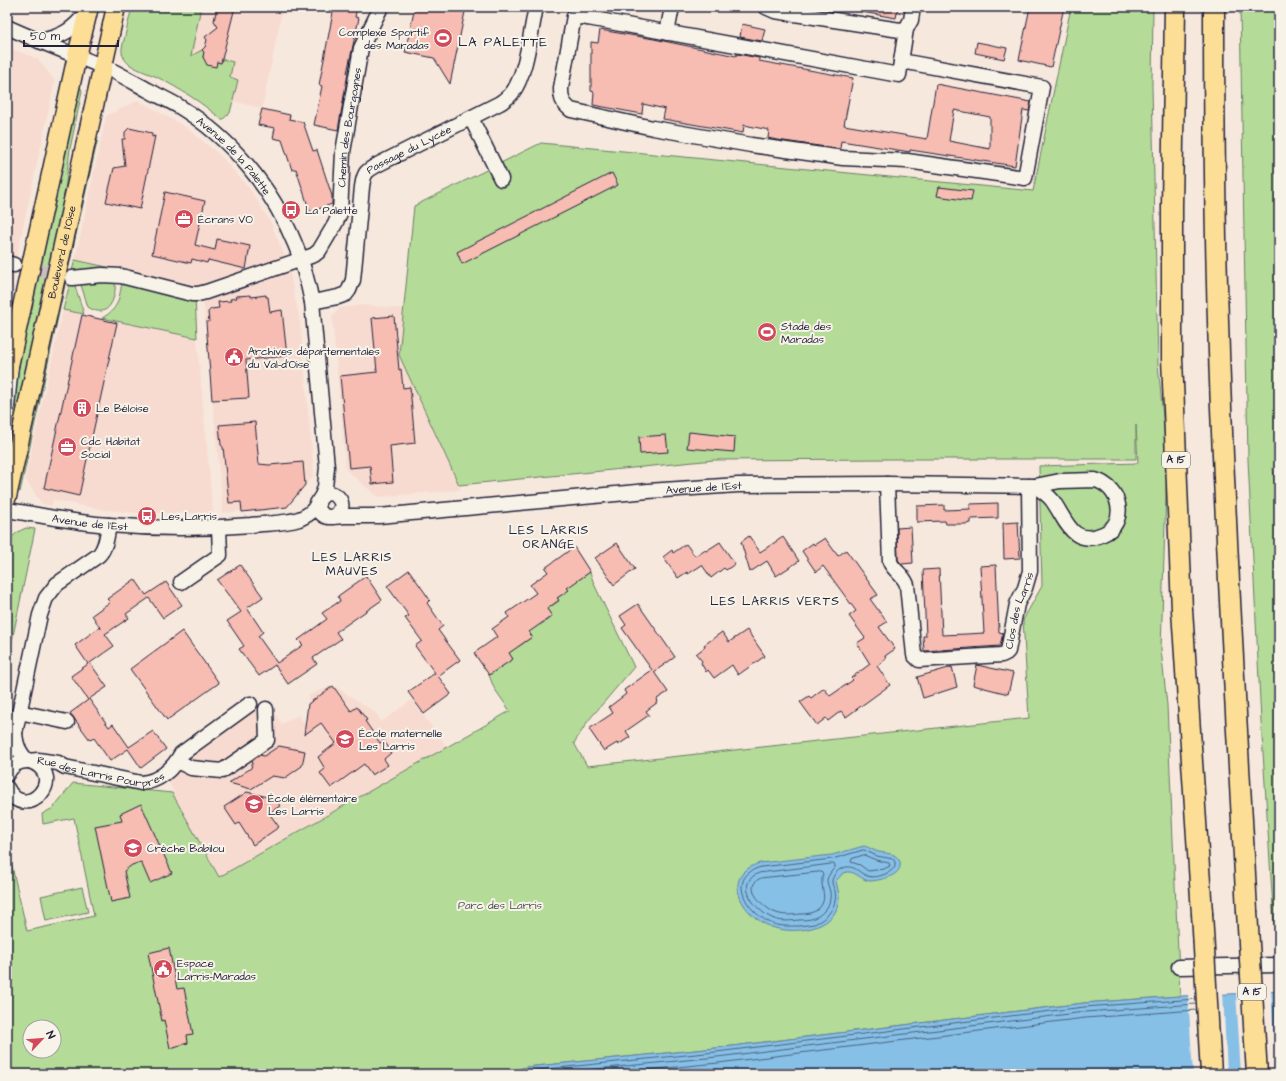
<svg xmlns="http://www.w3.org/2000/svg" width="1286" height="1081" viewBox="0 0 1286 1081" font-family="'Architects Daughter',sans-serif">
  <style>
    .built { fill: #f7dbd0 }
    .green { fill: #b4db97; stroke: #6b7e69; fill-rule: evenodd }
    .water { fill: #87c0e6; stroke: #5f81a2 }
    .pier { fill: #f7e8dd }
    .lines { fill: none; stroke-linecap: round; stroke-linejoin: round }
    .shore { stroke: #4a617f; stroke-width: 1 }
    .building { fill: #f7bcb2; stroke: #22223b; fill-rule: evenodd }
    .minor-tunnel { stroke: #ccc0bd; stroke-width: 14; stroke-dasharray: 14 7; stroke-linecap: butt }
    .minor-casing { stroke: #22223b; stroke-width: 17 }
    .major-casing { stroke: #22223b; stroke-width: 21 }
    .highway-casing { stroke: #22223b; stroke-width: 23 }
    .minor { stroke: #f7f3e8; stroke-width: 14 }
    .major { stroke: #fcde96; stroke-width: 18 }
    .highway { stroke: #fcde96; stroke-width: 20 }
    .highway-bridge-casing { stroke: #22223b; stroke-width: 23; stroke-linecap: butt }
    .highway-bridge { stroke: #fcde96; stroke-width: 20 }
    .labels { text-anchor: middle; dominant-baseline: central; stroke-width: 4; stroke-linejoin: round; paint-order: stroke }
    .shield { fill: #f7f3e8; stroke: #62616f; stroke-width: 1 }
    .shield-label { font-size: 10px; font-weight: bold; fill: #22223b }
    .poi-label { font-size: 11px; fill: #22223b; stroke: #f7f3e8; text-anchor: start }
    .street-label { font-size: 11px; fill: #22223b; stroke: #f7f3e8 }
    .park-label { font-size: 11px; fill: #465052; stroke: #f7f3e8 }
    .neighbourhood-label { font-size: 12px; letter-spacing: 1px; fill: #22223b; stroke: #f7f3e8 }
    .quarter-label { font-size: 13px; letter-spacing: 1px; fill: #22223b; stroke: #f7f3e8 }
  </style>
  <rect width="100%" height="100%" fill="#f7e8dd"/>
  <filter id="ink" filterUnits="userSpaceOnUse"><feTurbulence type="fractalNoise" baseFrequency=".025" numOctaves="2"/><feDisplacementMap in="SourceGraphic" scale="8" xChannelSelector="R" yChannelSelector="G"/><feConvolveMatrix kernelMatrix="1 2 1 2 8 2 1 2 1" color-interpolation-filters="sRGB"/></filter>
  <g filter="url(#ink)">
    <path class="built" d="M138 7H283L262 109 233 101 230 113Z
      M7 47 38 59 55 81 16 260 7 258V85L9 79 7 76Z
      M138 100 184 126 219 154 249 188 270 221 286 259 202 288 75 260 106 116Z
      M289 269 300 321 314 475 287 507 223 513 203 298Z
      M7 270 15 272 7 309Z
      M364 305 404 309 399 356 459 485 460 490 378 497 346 470 332 316 339 308Z
      M63 310 197 338 213 513H138L106 510 53 500 52 506 42 504 25 479Z
      M333 685 376 713 381 722 412 700 447 747 450 778 219 894 168 780 181 771 178 767 182 760 266 701 282 724 298 715 305 724 309 695Z"/>
    <path class="green" d="M132 7H201L191 56 202 50 204 52 203 58 221 63 222 59 233 62 230 77 238 80 230 113 222 120C203 103 180 89 157 77 150 74 138 70 132 66 125 62 121 55 122 48Z
      M1071 7H1153L1152 86 1158 363 1167 462 1161 649 1167 705 1180 996 1084 1003 716 1048 526 1067 501 1074H7V845L27 931 94 916 74 818 43 824 42 814 53 808 73 783 172 793 219 877 510 711 494 688 489 675 512 659 507 651 521 645 532 637 527 630 539 623 540 625 552 617 547 609 559 601 557 598 568 590 566 585 578 580 590 572 594 584 634 667 588 721 574 743 587 766 1029 718 1023 620 1042 586 1039 466 1138 463 1136 425V459H893L714 460 459 485 399 355 414 206 541 143 1033 191ZM30 1027H54V1051H30Z
      M1240 7H1279V196L1278 204 1279 236V460L1273 468 1279 523 1277 589 1279 599V956H1276L1261 721 1248 460Z
      M80 86 82 91 81 96 70 149 62 215 7 462V435L19 349 77 90Z
      M94 132 98 138 75 239 20 492 17 488Z
      M75 260 193 286V288L71 274Z
      M115 280C117 297 109 321 88 307L80 282Z
      M122 282 195 297 197 338 102 318C118 309 119 300 122 282Z
      M70 283 75 286 84 314 63 310Z
      M26 528 35 529 7 665V552C10 538 12 534 26 528Z
      M82 887 88 912 46 921 41 896Z"/>
    <path class="water" d="M864 846C869 847 874 851 879 852 884 853 889 853 894 855 897 857 899 859 900 862 903 876 881 880 871 881 860 881 855 868 843 873L836 881C838 892 841 896 837 908 829 932 786 935 767 925 740 912 721 875 760 863L832 855Z
      M1279 991V1074H501L526 1067 716 1048 1084 1003 1180 996 1252 993Z"/>
    <path class="pier" d="M1271 990 1276 1074H1241L1236 992Z
      M1223 992 1227 1074H1193L1188 993Z"/>
    <g class="lines">
      <path class="shore" d="M864 850 877 856 893 859 895 862V867C890 874 873 880 865 875 857 871 853 864 843 868 837 870 832 876 832 882 832 885 834 888 835 891 838 906 827 919 814 924 809 925 804 925 799 926 789 926 778 927 769 922 746 911 726 877 761 867L832 859Z
        M864 855 876 860 889 863 890 866 884 869 868 871 860 865 851 862 852 859Z
        M833 864 835 865V867C832 871 828 875 827 880 827 884 829 887 830 892 831 898 829 907 824 911 817 919 809 920 799 920 790 921 780 922 772 918 756 911 733 883 759 873Z
        M821 872 823 874C819 885 827 895 822 904 818 912 809 914 801 914 792 915 782 916 774 912 763 907 741 886 761 878Z
        M516 1074 527 1071 716 1052 1084 1007 1196 999
        M546 1074 717 1057 1085 1012 1196 1004
        M605 1074 718 1063 1085 1018 1196 1010"/>
    </g>
    <path class="building" d="M217 7H235L221 63 217 62 216 67 207 65 203 57 204 52 202 50 205 47 207 40 205 37 218 27 214 21Z
      M334 7H357L355 17 359 18 347 73H348L338 130 314 125 322 86 319 85Z
      M415 7H466L450 84 434 58 405 52Z
      M863 7H898L896 18 862 12Z
      M1030 7H1064L1051 67 1019 60Z
      M742 24 765 29 762 41 740 37Z
      M600 30 654 39 736 56 737 54 759 58V61L853 78 844 125 927 139 936 84 1031 102 1029 111 1023 110 1015 166 910 150V152L841 141 840 149 777 140 768 138 769 130 744 125 743 133 663 119 665 109 643 104 642 114 593 105 594 92 591 91V42L598 43ZM954 110 990 117V149L949 141Z
      M977 42 1007 48 1004 59 975 53Z
      M262 109 290 115 289 119 303 122 313 151 317 150 332 196V204L310 212 296 169 292 170 282 140 273 138 275 128 258 125Z
      M129 128 152 133V137L155 136 140 209 106 202 114 168 125 166 122 139H125V132Z
      M612 173 618 185 462 264 457 252Z
      M939 187 973 191 971 201 937 196Z
      M165 192 205 201 195 245 215 250 217 239 250 246 246 269 208 260 207 263 192 259 191 263 152 254Z
      M251 295V297L266 295V297H268L270 312 282 310 287 356 246 360 249 398 212 400 206 322H209L208 312 211 309 219 308 218 302 231 301 230 299 237 298 236 296Z
      M82 315 117 323 79 496 44 488Z
      M394 316 399 370 401 369 403 388 410 387 415 443 390 446 393 482 372 484 370 466 349 468 340 376 377 372 372 318Z
      M255 422 259 464 269 465 303 462 305 485 287 507 242 512 241 502 229 503 223 447 221 445 219 425Z
      M689 432 735 437 734 452 687 448Z
      M666 435 668 452 640 454 639 437Z
      M998 503V518L971 519V523L965 524H946L945 521 917 522V506L944 505V510L970 509V504Z
      M1018 522 1020 558 1004 559 1003 523Z
      M911 527 913 563 902 564 898 560 897 528Z
      M749 536 760 552 783 537 799 561 776 576 767 561 750 572 741 542Z
      M825 538 838 556 846 550 878 595 870 599 887 622 879 627 895 649 885 656 886 659 877 666 890 685 846 717 841 711 828 721 826 718 817 725 800 702 809 696 811 698 824 688 830 696 853 680 851 678 870 664 857 643 865 638 849 616 856 611 823 566 816 572 802 551 813 543 814 545Z
      M720 542 735 564 726 570 724 568 711 578 702 565 688 574 687 572 678 578 663 557 672 550 673 553 686 544 695 556 704 550 706 551Z
      M617 543 635 569 614 585 595 558Z
      M574 547 590 572 567 588 569 590 557 598 559 600 547 609 552 616 529 632 532 637 509 653 513 659 489 675 474 653 497 637 492 629 509 617 507 613 536 593 530 585 548 572 545 568Z
      M240 565 263 597 247 608 263 632 258 636 277 663 303 645 298 640 327 619 322 613 340 601 338 596 366 576 382 600 336 632 341 639 313 658 317 664 288 684 275 665 259 676 239 649 244 646 227 621 241 612 217 580Z
      M996 565 999 632 1003 633 1000 646 924 651 923 636H926L923 570 939 569 942 635 966 634 984 633 980 566Z
      M409 570 430 600 427 603 443 626 438 630 460 660 438 676 451 694 424 714 408 692 435 673 415 646 422 641 405 618 409 616 387 586Z
      M135 579 146 595 166 582 182 605 163 618 149 598 126 614 129 618 105 634 114 646 90 663 107 687 89 699 109 727 113 724 129 747 153 731 166 749 141 768 128 749 110 761 94 738 90 740 70 713 88 700 71 676 88 664 75 645 100 627 101 629 92 615 110 602 107 599Z
      M638 604 675 657 654 672 668 692 657 699 658 702 646 711 649 715 626 731 630 737 618 745 617 743 604 751 589 729 613 713 609 707 626 694 624 690 652 670 622 628 626 625 620 616Z
      M747 630 765 656 738 675 732 665 714 678 708 670 706 672 701 663 702 661 696 654 705 647 704 645 722 632 729 642Z
      M182 631 219 683 167 720 130 669Z
      M977 665 1013 673 1008 694 973 685Z
      M952 667 957 687 923 698 917 677Z
      M333 686 351 711 357 707 367 720 365 721 380 743 384 741 392 752 384 759 388 765 372 775 364 764 331 788 320 773 325 769 318 757 336 743 321 723 304 735 308 704Z
      M279 746 305 751 302 766 285 778 272 776 251 789 229 783 251 768 253 760 260 755 264 756Z
      M247 792 276 799 280 806 269 813 279 827 253 845 239 823 236 825 224 807Z
      M141 804 172 873 150 883 141 862 132 865 124 871 130 898 111 902 95 826 122 821 120 814Z
      M169 948 177 989 184 988 193 1034 187 1035 188 1043 170 1048 164 1020 162 1021 148 953Z"/>
    <g class="lines">
      <path class="minor-tunnel" d="M14 265 66 276"/>
      <g class="minor-casing">
        <g id="minor">
          <path d="M589 7 588 18 899 75 906 29"/>
          <path d="M766 7 775 11 900 30 906 29 911 20 913 7"/>
          <path d="M588 18 574 16 561 88C561 98 562 103 571 110L653 128 751 145 843 158 907 161 1025 178 1042 87 901 61"/>
          <path id="s1" d="M7 27C42 43 78 56 113 71 125 77 137 84 148 90 159 96 170 101 180 107 232 139 272 188 295 244 303 263 308 283 312 302L327 467 325 487 322 496"/>
          <path d="M667 33 672 7"/>
          <path d="M39 41C62 37 73 30 87 12"/>
          <path d="M471 118 501 179"/>
          <path d="M7 263 14 265"/>
          <path id="s2" d="M72 278 102 275 121 276 192 294H198L206 292 314 255 319 251 335 224 340 213 343 152 361 48 381 7"/>
          <path id="s3" d="M312 302 338 297 346 294 349 290 353 280 362 187C364 172 366 171 379 164L500 103C504 100 509 97 512 93 526 76 531 30 536 7"/>
          <path d="M7 407 11 365"/>
          <path d="M1095 480C1120 486 1129 523 1103 534 1072 548 1066 519 1052 500 1047 494 1041 490 1035 486L1060 481Z"/>
          <path id="s4" d="M887 484 890 562C894 571 904 575 907 585L914 655 919 660 1002 655 1006 653 1008 651 1017 604 1025 588 1030 571 1029 486"/>
          <path id="s5" d="M7 510C41 515 75 523 109 525 155 529 205 529 251 525 266 523 284 524 299 519 304 517 310 514 314 509 319 502 321 490 333 494 336 495 338 497 340 500 341 502 342 505 341 508 336 523 317 518 318 503"/>
          <path id="s6" d="M333 517 344 516H379L648 491 738 485 887 484 1035 486"/>
          <path id="s7" d="M109 525C107 536 106 547 99 555L57 584 46 598 40 615 15 733C16 745 19 753 28 761L38 760 58 763 65 767 141 783C158 782 173 769 181 754L250 704"/>
          <path d="M181 582 220 555 219 528"/>
          <path d="M19 712 67 722"/>
          <path d="M7 754 8 748 15 733"/>
          <path d="M177 761 191 768 222 771 267 740 266 709"/>
          <path d="M7 774C12 765 18 761 28 761"/>
          <path d="M7 788C25 825 70 776 30 761"/>
          <path d="M1179 967 1279 965"/>
        </g>
      </g>
      <g class="major-casing">
        <g id="major">
          <path d="M7 375 77 56 89 7"/>
          <path id="s8" d="M7 497 116 7"/>
        </g>
      </g>
      <g class="highway-casing">
        <path id="highway" d="M1175 7 1172 207V358L1182 610 1202 913
          M1214 7C1214 122 1215 237 1219 352 1225 539 1237 725 1247 911"/>
      </g>
      <use href="#minor" class="minor"/>
      <use href="#major" class="major"/>
      <use href="#highway" class="highway"/>
      <g class="highway-bridge-casing">
        <path id="highway-bridge" d="M1247 911 1257 1074
          M1202 913 1211 1074"/>
      </g>
      <use href="#highway-bridge" class="highway-bridge"/>
    </g>
  </g>
  <defs>
    <g id="stadium-disc" transform="scale(1)"><circle r="9.5" fill="#d1495b" stroke="#f7f3e8"/><path d="M0-5a6.5 5 0 1 0 0 10a6.5 5 0 1 0 0-10ZM-3.5-1.8h7v3.6h-7Z" fill="#fff"/></g>
    <g id="bus-disc" transform="scale(1)"><circle r="9.5" fill="#d1495b" stroke="#f7f3e8"/><path d="M-5-6H5V4H4V6H2V4H-2V6H-4V4H-5ZM-3.5-4V0h7V-4ZM-3.5 1.2v1.5H-2V1.2ZM2 1.2v1.5H3.5V1.2Z" fill="#fff"/></g>
    <g id="office-disc" transform="scale(1)"><circle r="9.5" fill="#d1495b" stroke="#f7f3e8"/><path d="M-6-3h4V-5.5h4V-3h4V5H-6ZM-1-4.5V-3h2v-1.5ZM-6 0V1H6V0Z" fill="#fff"/></g>
    <g id="civic-disc" transform="scale(1)"><circle r="9.5" fill="#d1495b" stroke="#f7f3e8"/><path d="M-.6-6.5H3V-4.5H.6V-3L4-1V1h2V6H-6V1h2V-1L-.6-3ZM-1.2 2.5V6h2.4V2.5Z" fill="#fff"/></g>
    <g id="building-disc" transform="scale(1)"><circle r="9.5" fill="#d1495b" stroke="#f7f3e8"/><path d="M-4-6H4V6H1V3H-1V6H-4ZM-2.5-4.3h1.7v1.8h-1.7ZM.8-4.3h1.7v1.8H.8ZM-2.5-1h1.7V.8h-1.7ZM.8-1h1.7V.8H.8Z" fill="#fff"/></g>
    <g id="school-disc" transform="scale(1)"><circle r="9.5" fill="#d1495b" stroke="#f7f3e8"/><path d="M0-5L7-2L0 1L-7-2ZM-4 1L0 2.5L4 1V4Q0 6-4 4Z" fill="#fff"/></g>
  </defs>
  <g fill-rule="evenodd">
    <use href="#stadium-disc" x="443" y="38"/>
    <use href="#bus-disc" x="291" y="210"/>
    <use href="#office-disc" x="184" y="219"/>
    <use href="#stadium-disc" x="767" y="332"/>
    <use href="#civic-disc" x="234" y="357"/>
    <use href="#building-disc" x="82" y="408"/>
    <use href="#office-disc" x="67" y="447"/>
    <use href="#bus-disc" x="147" y="516"/>
    <use href="#school-disc" x="345" y="739"/>
    <use href="#school-disc" x="254" y="804"/>
    <use href="#school-disc" x="133" y="848"/>
    <use href="#civic-disc" x="163" y="969"/>
  </g>
  <g class="labels">
    <g class="shield">
      <rect x="1162" y="452" width="28" height="16" rx="3"/>
      <rect x="1238" y="984" width="28" height="16" rx="3"/>
    </g>
    <g class="shield-label">
      <text x="1176" y="460">A 15</text>
      <text x="1252" y="992">A 15</text>
    </g>
    <g class="poi-label">
      <text x="429" y="32" text-anchor="end">Complexe Sportif<tspan x="429" dy="13">des Maradas</tspan></text>
      <text x="305" y="210">La Palette</text>
      <text x="198" y="219">Écrans VO</text>
      <text x="781" y="326">Stade des<tspan x="781" dy="13">Maradas</tspan></text>
      <text x="248" y="351">Archives départementales<tspan x="248" dy="13">du Val-d'Oise</tspan></text>
      <text x="96" y="408">Le Béloise</text>
      <text x="81" y="441">Cdc Habitat<tspan x="81" dy="13">Social</tspan></text>
      <text x="161" y="516">Les Larris</text>
      <text x="359" y="733">École maternelle<tspan x="359" dy="13">Les Larris</tspan></text>
      <text x="268" y="798">École élémentaire<tspan x="268" dy="13">Les Larris</tspan></text>
      <text x="147" y="848">Crèche Babilou</text>
      <text x="177" y="963">Espace<tspan x="177" dy="13">Larris-Maradas</tspan></text>
    </g>
    <g class="street-label">
      <text stroke="none"><textPath href="#s2" startOffset="387">Chemin des Bourgognes</textPath></text>
      <text stroke="none"><textPath href="#s3" startOffset="208">Passage du Lycée</textPath></text>
      <text stroke="none"><textPath href="#s1" startOffset="264">Avenue de la Palette</textPath></text>
      <text stroke="none"><textPath href="#s8" startOffset="251">Boulevard de l'Oise</textPath></text>
      <text stroke="none"><textPath href="#s6" startOffset="372">Avenue de l'Est</textPath></text>
      <text stroke="none"><textPath href="#s5" startOffset="84">Avenue de l'Est</textPath></text>
      <text stroke="none"><textPath href="#s4" startOffset="317">Clos des Larris</textPath></text>
      <text stroke="none"><textPath href="#s7" startOffset="346">Rue des Larris Pourpres</textPath></text>
    </g>
    <g class="park-label">
      <text x="500" y="905">Parc des Larris</text>
    </g>
    <g class="neighbourhood-label">
      <text x="549" y="530">LES LARRIS<tspan x="549" dy="14">ORANGE</tspan></text>
      <text x="352" y="557">LES LARRIS<tspan x="352" dy="14">MAUVES</tspan></text>
      <text x="775" y="601">LES LARRIS VERTS</text>
    </g>
    <g class="quarter-label">
      <text x="503" y="42">LA PALETTE</text>
    </g>
  </g>
  <rect width="1286" height="1081" fill="none" stroke="#f7f3e8" stroke-width="24"/>
  <rect x="12" y="12" width="1262" height="1057" fill="none" stroke="#22223b" stroke-width="1.5" filter="url(#ink)"/>
  <g transform="translate(42 1039) rotate(64)"><circle r="19" fill="#f7f3e8" stroke="#a29fa3"/>
  <path d="M0-3L7 15L0 10L-7 15Z" fill="#d1495b"/>
  <text y="-6" font-size="11" font-weight="bold" text-anchor="middle" fill="#22223b">N</text>
  </g>
  <path d="M24 40v6h94v-6" fill="none" stroke="#22223b" stroke-width="2"/>
  <text x="30" y="40" font-size="12" fill="#22223b" stroke="#f7f3e8" stroke-width="3" paint-order="stroke">50 m</text>
</svg>
